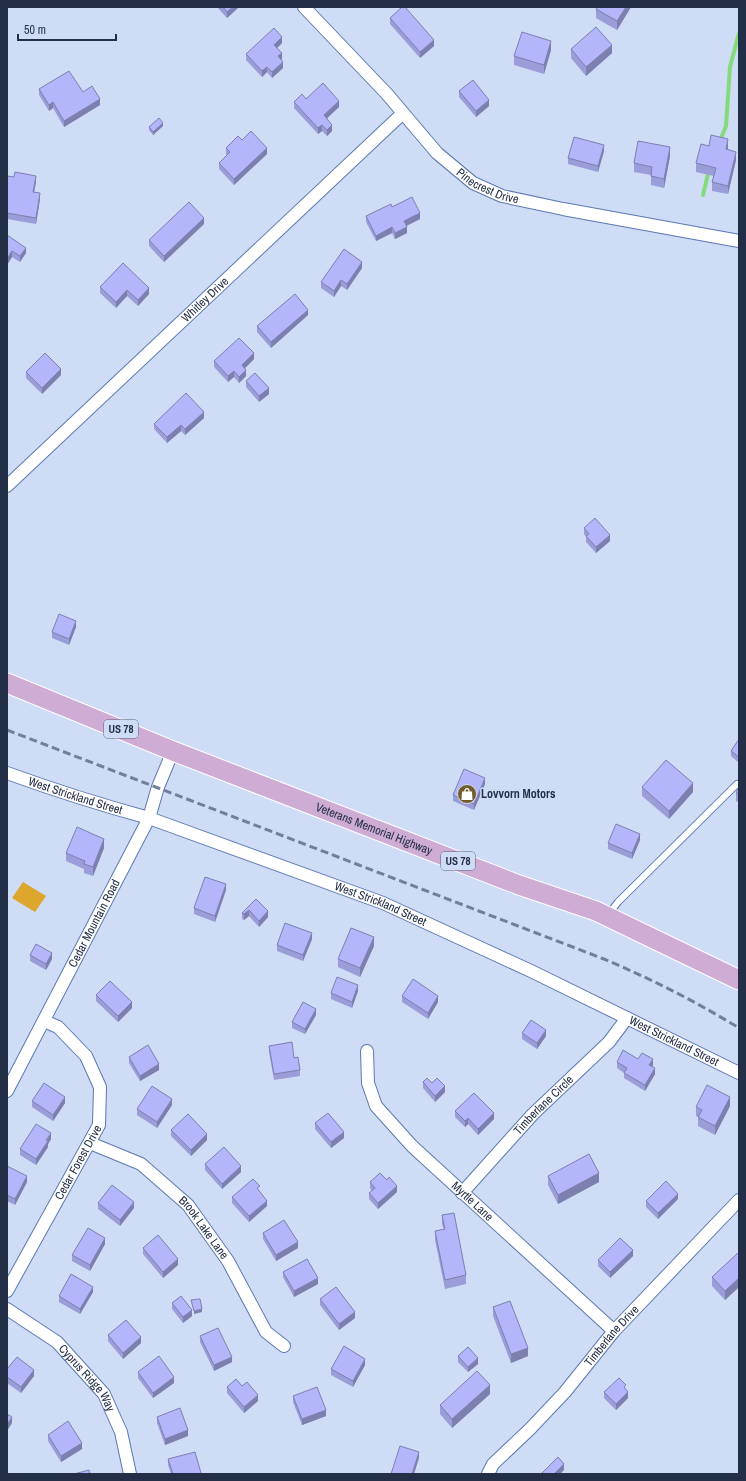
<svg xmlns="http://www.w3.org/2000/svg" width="746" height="1481" viewBox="0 0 746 1481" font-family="'Archivo Narrow',sans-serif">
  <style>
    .green { fill: #dda62c }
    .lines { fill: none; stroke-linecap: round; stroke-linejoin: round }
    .stream { stroke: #84da7c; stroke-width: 4 }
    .lane-casing { stroke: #5a79b2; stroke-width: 8 }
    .street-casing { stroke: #5a79b2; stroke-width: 14 }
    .primary-casing { stroke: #fff; stroke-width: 21 }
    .lane { stroke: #fff; stroke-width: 6 }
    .street { stroke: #fff; stroke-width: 12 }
    .primary { stroke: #ceacd3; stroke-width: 19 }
    .rail { stroke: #727f98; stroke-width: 3; stroke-dasharray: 8 4; stroke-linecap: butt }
    .wall { fill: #9a9dd7 }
    .shaded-wall { fill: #7d7faf }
    .building { fill: #b3b6fa; stroke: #7d7faf }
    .labels { text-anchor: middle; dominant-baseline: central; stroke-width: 3; stroke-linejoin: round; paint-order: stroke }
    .shield { fill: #cedcf6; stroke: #56637c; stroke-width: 1 }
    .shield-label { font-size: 11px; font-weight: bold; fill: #222f47 }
    .street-label { font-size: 12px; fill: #222f47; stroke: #cedcf6 }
    .poi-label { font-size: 12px; font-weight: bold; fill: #222f47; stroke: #cedcf6; text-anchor: start }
  </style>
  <rect width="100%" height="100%" fill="#cedcf6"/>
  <path class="green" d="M23 882 46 896 35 912 12 898Z"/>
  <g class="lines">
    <path class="stream" d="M720 141 726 126 730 67 739 33
      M703 195 709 170"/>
    <g class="lane-casing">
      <path id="lane" d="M608 915 618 902 737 784"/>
    </g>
    <g class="street-casing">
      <g id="street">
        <path id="s1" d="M304 7 387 94 437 153 473 183 502 196 563 209 739 241"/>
        <path id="s2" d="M7 486 403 113"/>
        <path id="s3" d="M7 773C54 790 101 805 149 818L383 903 531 971 739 1073"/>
        <path id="s4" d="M367 1051 368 1083 376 1106 412 1146 614 1331"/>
        <path id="s5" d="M7 1091 149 818 158 787 173 751"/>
        <path id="s6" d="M90 1143 141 1164 188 1205 228 1261 266 1332 284 1346"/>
        <path id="s7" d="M462 1193 533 1114 609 1042 627 1018"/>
        <path id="s8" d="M7 1291 99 1125 100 1087 86 1056 58 1027 44 1021"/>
        <path id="s9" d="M7 1309 57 1342 104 1394 121 1432 130 1474"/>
        <path id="s10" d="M488 1474 493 1464 530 1429 565 1392 614 1331 739 1200"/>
      </g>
    </g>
    <g class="primary-casing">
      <g id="primary">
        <path id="s11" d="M7 683 173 751 519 885 596 911 739 980"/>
      </g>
    </g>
    <use href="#lane" class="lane"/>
    <use href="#street" class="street"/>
    <use href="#primary" class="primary"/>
    <path class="rail" d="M7 730 604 959C651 979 695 1001 739 1028"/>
  </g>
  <path class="wall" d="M217 7H239L227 18Z
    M486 7H513V8H486Z
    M631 7 617 30 596 18V9Z
    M390 18 434 46 420 58 390 24Z
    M282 43 277 48 282 59 281 60 283 68 272 78 267 72 262 77 246 60V54Z
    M571 49 612 53 586 76 571 58Z
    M551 50 544 74 514 65V56Z
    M39 89 83 92 100 105 64 127 53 108 49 111 39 95Z
    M459 91 489 106 476 117 459 97Z
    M306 99 339 107 327 118 332 131 327 136 322 131 318 134 294 108V102Z
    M163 126 153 135 149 130V127Z
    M242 140 267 154 234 185 219 169V163L227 155 226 154V148Z
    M709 146 728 148V150L736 160 728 194 712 191V182L714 176 696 172V163Z
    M604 151 598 172 568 164V158Z
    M670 156 664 188 651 185V175L634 172V163Z
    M7 176 36 182 34 192 40 199 36 224 7 219Z
    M392 207 420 219 406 226 407 233 395 239 392 233 376 241 366 222V216Z
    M204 224 164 262 149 246V240Z
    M7 235 26 253 20 262 12 257 7 265Z
    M123 263 149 294 138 306 127 296 116 308 100 293V287Z
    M362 268 347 290 341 286 334 297 321 288V282Z
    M308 315 271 348 257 332V326Z
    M254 359 245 368 246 376 239 383 234 377 228 382 214 367V361Z
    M26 372 61 375 42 394 26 378Z
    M246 381 269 394 259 402 246 387Z
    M204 418 185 435 181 431 167 443 154 429V424Z
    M584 528 610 541 596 553 586 542V537L584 534Z
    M76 627 69 645 52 638V632Z
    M739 739V763L731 756V751Z
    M485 784 474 810 453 801V795Z
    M642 787 693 792 669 819 642 796Z
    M739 788V803L736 801V792Z
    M640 840 632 859 608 849V843Z
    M104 848 93 876 84 873V869L66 861V853Z
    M226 890 215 922 194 914V908Z
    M256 899 268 917 259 927 249 916 244 920 242 919V913Z
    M312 939 303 961 277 951V945Z
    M374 946 360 977 338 967V959Z
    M30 955 52 959 46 970 30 961Z
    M358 991 352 1008 331 999V993Z
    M96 995 132 1008 118 1022 96 1001Z
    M402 996 438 1002 428 1019 402 1002Z
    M316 1015 305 1034 292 1028V1022Z
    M522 1033 546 1036 537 1049 522 1039Z
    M269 1046 294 1058 300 1070V1076L274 1080 269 1052Z
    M129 1057 159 1070 140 1081 129 1063Z
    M638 1059 653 1065 652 1066 655 1074 645 1091 624 1078V1073L617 1068V1062Z
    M423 1082 432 1083 445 1092 435 1102 423 1088Z
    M32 1101 65 1103 53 1121 32 1107Z
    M172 1105 157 1128 137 1115V1109Z
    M730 1106 715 1135 698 1126V1117L696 1116V1107Z
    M455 1111 494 1119 478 1135 468 1124 465 1127 455 1117Z
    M315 1123 344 1138 331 1148 315 1129Z
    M171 1130 207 1140 191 1156 171 1136Z
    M51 1139 48 1144V1147L36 1165 20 1155V1149Z
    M205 1164 241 1172 222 1189 205 1170Z
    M7 1166 27 1182 15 1205 7 1201Z
    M548 1176 599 1182 558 1204 548 1185Z
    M370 1182 397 1192 378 1209 369 1199V1193L372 1191 370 1188Z
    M260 1192 267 1206 249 1222 232 1203V1197Z
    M678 1199 658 1219 646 1207V1201Z
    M98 1203 134 1208 120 1226 98 1209Z
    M442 1215 466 1275V1284L445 1289 435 1240V1231L444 1230 442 1224Z
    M263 1233 298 1248 276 1261 263 1239Z
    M105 1244 90 1271 72 1261V1255Z
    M143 1248 178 1265 163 1278 143 1254Z
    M739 1252V1287L725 1300 712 1286V1277Z
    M633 1256 610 1278 598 1266V1260Z
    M283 1272 318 1284 294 1297 283 1277Z
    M93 1292 80 1314 59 1302V1296Z
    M320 1299 355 1318 339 1330 320 1305Z
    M172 1303 192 1316 183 1323 172 1309Z
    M493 1307 528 1356 511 1363 493 1316Z
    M108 1335 141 1343 123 1359 108 1341Z
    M200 1336 232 1362 214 1371 200 1342Z
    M458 1356 478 1364 468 1372 458 1362Z
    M365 1365 353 1387 331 1375V1369Z
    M7 1369 34 1376 21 1393 7 1383Z
    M138 1372 174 1383 153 1398 138 1378Z
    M227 1387 258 1401 244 1413 227 1393Z
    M626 1389 628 1398 616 1410 604 1398V1392Z
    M490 1394 452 1428 440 1414V1405Z
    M293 1396 326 1416 302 1425 293 1402Z
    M157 1417 188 1436 165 1445 157 1423Z
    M48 1435 82 1449 61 1462 48 1441Z
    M168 1459 201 1474H171L168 1465Z"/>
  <path class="shaded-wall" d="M233 7H239L227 18V12Z
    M626 7H631L617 30V21Z
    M282 37V43L274 51V45Z
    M434 40V46L420 58V52Z
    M551 41V50L544 74V65Z
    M612 45V53L586 76V67Z
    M282 53V59L278 62V56Z
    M283 62V68L272 78V72Z
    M267 67V72L262 77V71Z
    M100 99V105L64 127V121Z
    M489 100V106L476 117V111Z
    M339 101V107L324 121V115Z
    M53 102V108L49 111V105Z
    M163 123V126L153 135V132Z
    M322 125V131L318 134V128Z
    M332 125V131L327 136V130Z
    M728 139V148L726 158V149Z
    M604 145V151L598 172V166Z
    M670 147V156L664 188V179Z
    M267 148V154L234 185V179Z
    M736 152V160L728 194V186Z
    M36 176V182L33 198V192Z
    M40 193V199L36 224V218Z
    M420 213V219L404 227V221Z
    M204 218V224L164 262V256Z
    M392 227V233L376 241V236Z
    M407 227V233L395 239V233Z
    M26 248V253L20 262V256Z
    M12 251V257L7 265V259Z
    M362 262V268L347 290V284Z
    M341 280V286L334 297V291Z
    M149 288V294L138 306V300Z
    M127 290V296L116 308V302Z
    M308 310V315L271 348V342Z
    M254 353V359L242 371V365Z
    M61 369V375L42 394V388Z
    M246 370V376L239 383V377Z
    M234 371V377L228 382V376Z
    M269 388V394L259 402V396Z
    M204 412V418L185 435V429Z
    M8 423V429L7 430V424Z
    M181 425V431L167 443V437Z
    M610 535V541L596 553V547Z
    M76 621V627L69 645V639Z
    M485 778V784L474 810V804Z
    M693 783V792L669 819V811Z
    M640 834V840L632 859V853Z
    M104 839V848L93 876V867Z
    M226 884V890L215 922V916Z
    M249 910V916L244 920V914Z
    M268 911V917L259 927V921Z
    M312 933V939L303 961V955Z
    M374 937V946L360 977V968Z
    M52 953V959L46 970V964Z
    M358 985V991L352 1008V1002Z
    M438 996V1002L428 1019V1013Z
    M132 1002V1008L118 1022V1016Z
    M316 1009V1015L305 1034V1029Z
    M546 1030V1036L537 1049V1043Z
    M653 1059V1065L649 1071V1065Z
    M159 1064V1070L140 1081V1076Z
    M655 1068V1074L645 1091V1085Z
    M445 1086V1092L435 1102V1096Z
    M65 1097V1103L53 1121V1115Z
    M730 1097V1106L715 1135V1126Z
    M172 1099V1105L157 1128V1122Z
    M494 1113V1119L478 1135V1129Z
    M468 1118V1124L465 1127V1121Z
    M344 1132V1138L331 1148V1142Z
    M51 1133V1139L48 1144V1147L36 1165V1159Z
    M207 1134V1140L191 1156V1150Z
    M241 1166V1172L222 1189V1184Z
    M599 1173V1182L558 1204V1195Z
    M27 1176V1182L15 1205V1199Z
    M397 1186V1192L378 1209V1203Z
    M678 1194V1199L658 1219V1213Z
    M267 1201V1206L249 1222V1216Z
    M134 1202V1208L120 1226V1220Z
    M105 1238V1244L90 1271V1265Z
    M298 1242V1248L276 1261V1255Z
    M633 1250V1256L610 1278V1272Z
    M178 1259V1265L163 1278V1272Z
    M318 1278V1284L294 1297V1291Z
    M739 1278V1287L725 1300V1291Z
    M93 1287V1292L80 1314V1309Z
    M202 1309V1312L194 1314V1311Z
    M192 1310V1316L183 1323V1317Z
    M355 1312V1318L339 1330V1324Z
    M141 1337V1343L123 1359V1353Z
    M528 1348V1356L511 1363V1354Z
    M232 1357V1362L214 1371V1365Z
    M478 1358V1364L468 1372V1367Z
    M365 1359V1365L353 1387V1381Z
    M34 1370V1376L21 1393V1387Z
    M174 1377V1383L153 1398V1393Z
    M490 1385V1394L452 1428V1419Z
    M628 1392V1398L616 1410V1404Z
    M258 1395V1401L244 1413V1407Z
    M326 1410V1416L302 1425V1419Z
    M12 1417V1423L7 1431V1425Z
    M188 1430V1436L165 1445V1439Z
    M82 1443V1449L61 1462V1456Z
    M419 1452V1458L414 1474H412Z
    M564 1464V1470L560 1474H554Z"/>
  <path class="building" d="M223 7H233L227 12Z
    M402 7H405L434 40 420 52 390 18Z
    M597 7H626L617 21 596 9Z
    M596 27 612 45 586 67 571 49Z
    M274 28 282 37 274 45 282 53 278 56 283 62 272 72 267 67 262 71 246 54Z
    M522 32 551 41 544 65 514 56Z
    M69 71 83 92 92 86 100 99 64 121 53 102 49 105 39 89Z
    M473 80 489 100 476 111 459 91Z
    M323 83 339 101 324 115 332 125 327 130 322 125 318 128 294 102 302 94 306 99Z
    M159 118 163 123 153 132 149 127Z
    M251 131 267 148 234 179 219 163 230 152 226 148 238 136 242 140Z
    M711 135 728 139 726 149 736 152 728 186 712 182 716 168 696 163 701 144 709 146Z
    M574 137 604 145 598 166 568 158Z
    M638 141 670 147 664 179 651 176 652 167 634 163Z
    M15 172 36 176 33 192 40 193 36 218 7 213V176L14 177Z
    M412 197 420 213 404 221 407 227 395 233 392 227 376 236 366 216 391 204 392 207Z
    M189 202 204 218 164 256 149 240Z
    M7 235 26 248 20 256 12 251 7 259Z
    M344 249 362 262 347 284 341 280 334 291 321 282Z
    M123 263 149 288 138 300 127 290 116 302 100 287Z
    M295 294 308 310 271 342 257 326Z
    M239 338 254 353 242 365 246 370 239 377 234 371 228 376 214 361Z
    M45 353 61 369 42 388 26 372Z
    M255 373 269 388 259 396 246 381Z
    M186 393 204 412 185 429 181 425 167 437 154 424Z
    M595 518 610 535 596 547 586 536 589 534 584 528Z
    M59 614 76 621 69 639 52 632Z
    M739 739V757L731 751Z
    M666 760 693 783 669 811 642 787Z
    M464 769 485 778 474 804 453 795Z
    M739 788V795L736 792Z
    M616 824 640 834 632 853 608 843Z
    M77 827 104 839 93 867 84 864 85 861 66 853Z
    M205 877 226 884 215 916 194 908Z
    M256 899 268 911 259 921 249 910 244 914 242 913Z
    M285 923 312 933 303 955 277 945Z
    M351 928 374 937 360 968 338 959Z
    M36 944 52 953 46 964 30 955Z
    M337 977 358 985 352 1002 331 993Z
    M413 979 438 996 428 1013 402 996Z
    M110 981 132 1002 118 1016 96 995Z
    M303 1002 316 1009 305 1029 292 1022Z
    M531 1020 546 1030 537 1043 522 1033Z
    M292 1042 294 1058 298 1057 300 1070 274 1074 269 1046Z
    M148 1045 159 1064 140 1076 129 1057Z
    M623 1050 638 1059 642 1053 653 1059 649 1065 655 1068 645 1085 624 1073 627 1068 617 1062Z
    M427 1078 432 1083 437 1078 445 1086 435 1096 423 1082Z
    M44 1083 65 1097 53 1115 32 1101Z
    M707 1085 730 1097 715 1126 698 1117 702 1110 696 1107Z
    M152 1086 172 1099 157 1122 137 1109Z
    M474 1093 494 1113 478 1129 468 1118 465 1121 455 1111Z
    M328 1113 344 1132 331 1142 315 1123Z
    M188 1114 207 1134 191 1150 171 1130Z
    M36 1124 51 1133 46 1140 48 1141 36 1159 20 1149Z
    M224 1147 241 1166 222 1184 205 1164Z
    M589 1154 599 1173 558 1195 548 1176Z
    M7 1166 27 1176 15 1199 7 1195Z
    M380 1173 387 1180 389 1177 397 1186 378 1203 369 1193 375 1188 370 1182Z
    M253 1179 260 1186 257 1188 267 1201 249 1216 232 1197Z
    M666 1181 678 1194 658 1213 646 1201Z
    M112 1185 134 1202 120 1220 98 1203Z
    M454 1213 466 1275 445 1280 435 1231 445 1229 442 1215Z
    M284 1220 298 1242 276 1255 263 1233Z
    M88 1228 105 1238 90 1265 72 1255Z
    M158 1235 178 1259 163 1272 143 1248Z
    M620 1238 633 1250 610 1272 598 1260Z
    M739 1252V1278L725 1291 712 1277Z
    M307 1259 318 1278 294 1291 283 1272Z
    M71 1274 93 1287 80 1309 59 1296Z
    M336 1287 355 1312 339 1324 320 1299Z
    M181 1296 192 1310 183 1317 172 1303Z
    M200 1299 202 1309 194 1311 191 1300Z
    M510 1301 528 1348 511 1354 493 1307Z
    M126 1320 141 1337 123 1353 108 1335Z
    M218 1328 232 1357 214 1365 200 1336Z
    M344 1346 365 1359 353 1381 331 1369Z
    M468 1347 478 1358 468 1367 458 1356Z
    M159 1356 174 1377 153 1393 138 1372Z
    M17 1357 34 1370 21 1387 7 1377V1369Z
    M477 1371 490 1385 452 1419 440 1405Z
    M619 1378 626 1385 624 1387 628 1392 616 1404 604 1392Z
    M236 1379 242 1386 247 1382 258 1395 244 1407 227 1387Z
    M317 1387 326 1410 302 1419 293 1396Z
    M180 1408 188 1430 165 1439 157 1417Z
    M7 1414 12 1417 7 1425Z
    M68 1421 82 1443 61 1456 48 1435Z
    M400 1446 419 1452 412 1474H391Z
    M195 1452 201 1473 198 1474H173L168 1459Z
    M558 1457 564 1464 554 1474H541Z
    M89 1470 90 1474H74Z"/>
  <defs>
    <g id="shop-disc" transform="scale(1)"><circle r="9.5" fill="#735b2c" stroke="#cedcf6"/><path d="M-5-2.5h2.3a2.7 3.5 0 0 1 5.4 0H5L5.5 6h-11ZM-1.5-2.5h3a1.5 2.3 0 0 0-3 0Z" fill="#fff"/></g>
  </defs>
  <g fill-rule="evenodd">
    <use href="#shop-disc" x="467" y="794"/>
  </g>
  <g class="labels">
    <g class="shield">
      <rect x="104" y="720" width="34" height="18" rx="3"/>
      <rect x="441" y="852" width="34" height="18" rx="3"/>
    </g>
    <g class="shield-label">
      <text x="121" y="729">US 78</text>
      <text x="458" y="861">US 78</text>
    </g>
    <g class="street-label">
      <text stroke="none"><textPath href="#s1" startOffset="259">Pinecrest Drive</textPath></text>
      <text stroke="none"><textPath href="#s2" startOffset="272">Whitley Drive</textPath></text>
      <text stroke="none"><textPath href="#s3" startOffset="72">West Strickland Street</textPath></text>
      <text stroke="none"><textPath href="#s11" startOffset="395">Veterans Memorial Highway</textPath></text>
      <text stroke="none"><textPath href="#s3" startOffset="396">West Strickland Street</textPath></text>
      <text stroke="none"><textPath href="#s5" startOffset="189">Cedar Mountain Road</textPath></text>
      <text stroke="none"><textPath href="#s3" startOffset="720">West Strickland Street</textPath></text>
      <text stroke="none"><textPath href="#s7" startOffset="120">Timberlane Circle</textPath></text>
      <text stroke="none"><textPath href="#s8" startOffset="147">Cedar Forest Drive</textPath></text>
      <text stroke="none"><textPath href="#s4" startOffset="192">Myrtle Lane</textPath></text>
      <text stroke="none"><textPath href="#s6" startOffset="145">Brook Lake Lane</textPath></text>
      <text stroke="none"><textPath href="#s10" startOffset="186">Timberlane Drive</textPath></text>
      <text stroke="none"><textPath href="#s9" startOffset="107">Cyprus Ridge Way</textPath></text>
    </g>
    <g class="poi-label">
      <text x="481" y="794">Lovvorn Motors</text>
    </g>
  </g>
  <rect width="746" height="1481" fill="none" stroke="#222f47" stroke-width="16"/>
  <path d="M18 34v6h98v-6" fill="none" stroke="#222f47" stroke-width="2"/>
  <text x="24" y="34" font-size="12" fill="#222f47" stroke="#cedcf6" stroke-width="3" paint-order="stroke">50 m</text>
</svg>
